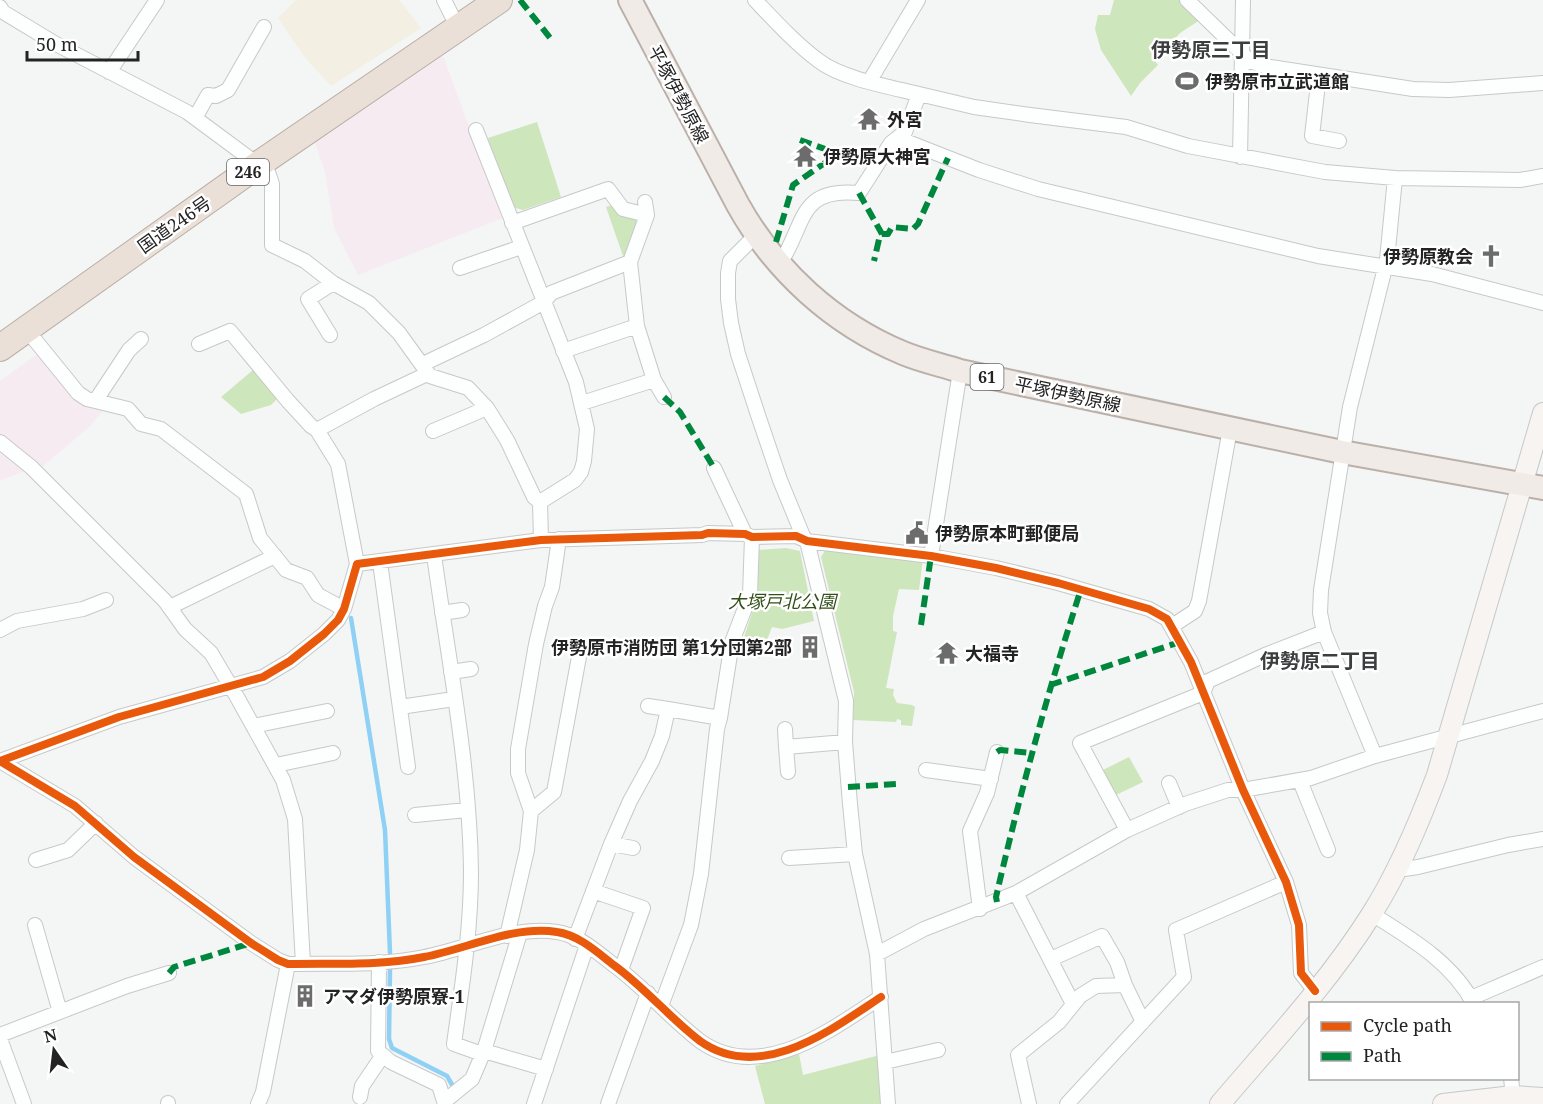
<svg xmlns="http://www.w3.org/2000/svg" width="1543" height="1104" viewBox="0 0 1543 1104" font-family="'Noto Serif','Noto Sans JP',serif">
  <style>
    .commercial { fill: #f7ebf2 }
    .industrial { fill: #f3efe3 }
    .green { fill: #cde6bc }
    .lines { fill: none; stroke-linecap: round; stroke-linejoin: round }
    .stream { stroke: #8ed1f5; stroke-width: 4.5 }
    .street-casing { stroke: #c7c8c8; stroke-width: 16 }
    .secondary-casing { stroke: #c7c8c8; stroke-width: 22 }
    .primary-casing { stroke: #bbb0a9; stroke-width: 26 }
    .highway-casing { stroke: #bbb0a9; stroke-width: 28 }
    .street { stroke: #fdfefe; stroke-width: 14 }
    .secondary { stroke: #f7f4f2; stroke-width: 20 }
    .primary { stroke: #f1ebe7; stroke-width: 22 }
    .highway { stroke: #ebe0d7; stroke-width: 26 }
    .quiet { stroke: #00873e; stroke-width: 6; stroke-dasharray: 12 6; stroke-linecap: butt }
    .cycleway-casing { stroke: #fff; stroke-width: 11 }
    .cycleway { stroke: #e8590c; stroke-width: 8 }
    .labels { text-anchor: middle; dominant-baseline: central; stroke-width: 5; stroke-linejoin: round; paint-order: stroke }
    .shield { fill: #fff; stroke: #656566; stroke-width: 1.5 }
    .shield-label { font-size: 16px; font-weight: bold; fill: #232324 }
    .poi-label { font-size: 18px; font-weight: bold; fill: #232324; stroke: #fff; text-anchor: start }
    .street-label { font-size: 18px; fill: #232324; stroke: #fff }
    .park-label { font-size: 18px; font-style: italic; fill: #32501a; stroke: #fff }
    .neighbourhood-label { font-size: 20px; font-weight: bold; fill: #3c3d3e; stroke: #fff }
  </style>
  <rect width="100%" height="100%" fill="#f4f5f5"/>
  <path class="commercial" d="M443 56 503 218 358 275 334 228 325 172 315 143Z
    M39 353 102 412 89 427 41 468 0 434V381Z
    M0 453 24 471 0 481Z"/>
  <path class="industrial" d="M296 0H399L421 28 331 86 304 56 278 18Z"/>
  <path class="green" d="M1114 0H1181L1200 20 1180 33 1155 61 1158 65 1140 83 1131 96 1101 50 1095 29 1098 15H1110Z
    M537 122 561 197 523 210 512 207 488 138Z
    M612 205 635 219 639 224 627 254 623 256 606 207Z
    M253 370 267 382 279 397 271 405 241 414 221 397Z
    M786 548 800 551 814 621 782 629 772 627 760 658 738 655 755 604 757 550Z
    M826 549 923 558 919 590 899 589 893 616V631L897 632 886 688 894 689 893 695 897 703 912 705 915 707 912 726 901 725V720L897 719 896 722 853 720 854 692 821 557Z
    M1129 757 1143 782 1116 795 1103 770Z
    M799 1054 803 1075 880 1055 882 1104H765L755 1066Z"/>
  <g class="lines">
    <path class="stream" d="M351 618 385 830 390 953
      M390 968 389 1039 392 1048 447 1076 454 1088"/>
    <g class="street-casing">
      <path id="street" d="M444 0 458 28
        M755 0C775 21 796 44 819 61 843 79 890 87 919 94L905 132 891 143 859 193C797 187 806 225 779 265
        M1187 0 1250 61 1265 66 1413 89 1449 90 1543 83
        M0 7 3 12 56 44 187 112 268 172 272 184V245L305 261 333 283 369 303 399 333 430 376 468 388 487 408 507 440 534 497 540 502 541 540
        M109 72 157 0
        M1319 75 1312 136 1339 141
        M869 82 918 0
        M919 94 974 107 1030 115 1126 127 1188 146 1325 172 1395 178 1520 180 1543 176
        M195 118 208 95 216 96 228 90 264 27
        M476 130 576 382 587 429 584 461 581 472 575 480 540 502
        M900 139 979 170 1038 189 1318 256 1432 274 1543 303
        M1240 157 1243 0
        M645 202 647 215 630 262 637 326 654 380 664 397
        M512 223 608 189 623 209 647 215
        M756 235 730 261 728 273V299L731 323 738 354 759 418 780 480 803 536 807 541 846 701 845 742 850 804 855 854 877 954 888 1104
        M460 268 521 247
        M26 329 78 393 87 399 128 409 141 424 161 429 246 494 260 538 286 570 307 578 318 595 344 609
        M330 335 308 299 333 283
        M199 344 230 331 288 401 311 426 317 430 338 464 357 564
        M563 351 637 326
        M423 364 484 335 544 302 551 293 630 262
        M96 400 129 350 141 339
        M582 403 654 380
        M317 430 374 399 427 374
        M433 431 487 408
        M0 442 31 467 165 601 185 629 211 653 237 697 283 780 295 819 303 964
        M714 468 745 534
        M434 555C448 658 470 767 471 872 471 930 462 986 454 1044L482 1054
        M931 556 960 371
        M380 562 408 767
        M170 607 275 556
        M442 613 462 610
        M1172 626 1195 611 1199 601 1230 429
        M0 630 17 621 83 609 106 600
        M451 672 471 669
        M648 706 668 709
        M400 707 454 699
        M253 726 327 711
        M785 729 786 747 845 742
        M786 747 788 772
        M1375 756 1324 632 1320 613 1321 590 1350 407 1387 260 1395 178
        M0 761 119 717 263 677 290 661 324 634 338 620 344 609 357 564 541 540 702 535 708 533 745 534 752 537 796 536 807 541 931 556 996 568 1058 583 1149 609 1167 619 1191 662 1243 790 1286 882 1299 925 1301 973 1315 991
        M0 761 75 806 134 857 251 943 278 960 288 964C333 963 380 966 424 957 467 949 513 925 557 932 579 935 598 953 615 966 645 988 670 1018 700 1041 760 1084 831 1030 881 997
        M276 765 333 753
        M926 770 991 779
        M1300 781 1328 850
        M1169 783 1179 807
        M531 811 554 792 581 646
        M415 815 467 810
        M1127 830 1080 743 1203 693 1208 681 1265 655 1324 632
        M611 844 633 848
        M789 858 855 854
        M36 860 68 850 96 823
        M1397 870 1418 867 1508 845 1543 839
        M593 891 643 908 621 970
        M1016 893 1073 1004
        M980 909 970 831 987 793 997 752
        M1372 914C1410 938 1452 962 1474 1004
        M35 925 60 1012
        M507 936 527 850 531 811 518 773V749L536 644 545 606 552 587 559 539
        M575 939 611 844 630 801 652 761 662 736 668 709 720 718
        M877 954 924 929 1016 893 1127 830 1185 804 1228 790H1243L1311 778 1375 756 1543 711
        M1051 959 1102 936 1117 962 1125 985
        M379 962 378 1051 391 1062 439 1085 445 1104
        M1471 998 1543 967
        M661 1006 691 925 701 874 717 729 720 718 732 642 750 595 752 537
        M0 1035 127 986 169 973
        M0 1039 24 1104
        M484 1051 546 1069
        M885 1062 938 1050
        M1511 1078 1513 1096
        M360 1097 362 1086 383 1055
        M445 1101 472 1079 484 1051 520 933
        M168 1103V1104
        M258 1104 263 1092 288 964
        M534 1104 587 945
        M608 1104 648 993
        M1029 1104 1018 1055 1059 1022 1080 996 1096 986 1125 985 1143 1022
        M1067 1104 1184 977 1176 930 1286 882"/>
    </g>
    <g class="secondary-casing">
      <path id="secondary" d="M1220 1104C1272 1043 1328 983 1371 915 1399 871 1419 823 1437 775L1543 413
        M1443 1104 1513 1096 1543 1098"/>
    </g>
    <g class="primary-casing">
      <path id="primary" d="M630 0 738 205C775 271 833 324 903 353 922 361 942 365 960 371L1342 452 1543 488"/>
    </g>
    <g class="highway-casing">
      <path id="highway" d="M0 348 259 164 499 0"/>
    </g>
    <use href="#street" class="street"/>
    <use href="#secondary" class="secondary"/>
    <use href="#primary" class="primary"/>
    <use href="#highway" class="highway"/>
    <path class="quiet" d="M520 0 551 39
      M800 140 853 159 856 150
      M859 193 882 234 880 235 874 261
      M882 234H888L892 227 913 229 918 224 948 158
      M776 242 793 185 832 158 834 152
      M664 397 680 412 714 468
      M921 625 931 556
      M1050 685 1180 642
      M997 752 1000 750 1032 753
      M848 787 896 784
      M997 902 996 897C1020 793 1048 691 1081 589
      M169 973 174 967 251 943"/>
    <g class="cycleway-casing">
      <path id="cycleway" d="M0 761 119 717 263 677 290 661 324 634 338 620 344 609 357 564 541 540 702 535 708 533 745 534 752 537 796 536 807 541 931 556 996 568 1058 583 1149 609 1167 619 1191 662 1243 790 1286 882 1299 925 1301 973 1315 991
        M0 761 75 806 134 857 251 943 278 960 288 964C333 963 380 966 424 957 467 949 513 925 557 932 579 935 598 953 615 966 645 988 670 1018 700 1041 760 1084 831 1030 881 997"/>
    </g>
    <use href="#cycleway" class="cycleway"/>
  </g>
  <defs>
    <g id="stadium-bare" transform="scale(1.8)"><path d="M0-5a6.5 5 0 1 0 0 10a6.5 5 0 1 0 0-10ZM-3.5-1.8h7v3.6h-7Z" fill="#6c6c6d" stroke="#fff" stroke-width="2.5" paint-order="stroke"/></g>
    <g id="temple-bare" transform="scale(1.8)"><path d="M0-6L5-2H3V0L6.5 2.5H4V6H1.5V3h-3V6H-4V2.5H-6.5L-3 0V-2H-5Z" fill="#6c6c6d" stroke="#fff" stroke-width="2.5" paint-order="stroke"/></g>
    <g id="church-bare" transform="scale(1.8)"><path d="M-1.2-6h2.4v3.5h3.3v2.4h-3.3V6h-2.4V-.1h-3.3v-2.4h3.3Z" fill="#6c6c6d" stroke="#fff" stroke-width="2.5" paint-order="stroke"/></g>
    <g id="civic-bare" transform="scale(1.8)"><path d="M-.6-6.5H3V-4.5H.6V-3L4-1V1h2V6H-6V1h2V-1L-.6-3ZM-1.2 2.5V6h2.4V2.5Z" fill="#6c6c6d" stroke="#fff" stroke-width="2.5" paint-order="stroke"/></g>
    <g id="building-bare" transform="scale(1.8)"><path d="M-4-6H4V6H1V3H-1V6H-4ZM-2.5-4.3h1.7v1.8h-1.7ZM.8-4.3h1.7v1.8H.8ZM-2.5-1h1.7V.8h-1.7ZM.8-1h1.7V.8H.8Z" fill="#6c6c6d" stroke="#fff" stroke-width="2.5" paint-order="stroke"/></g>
  </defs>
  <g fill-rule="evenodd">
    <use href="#stadium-bare" x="1187" y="81"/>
    <use href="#temple-bare" x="869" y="119"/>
    <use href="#temple-bare" x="805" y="156"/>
    <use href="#church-bare" x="1491" y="256"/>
    <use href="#civic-bare" x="917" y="533"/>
    <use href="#building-bare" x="810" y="647"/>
    <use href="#temple-bare" x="947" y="653"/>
    <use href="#building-bare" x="305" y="996"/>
  </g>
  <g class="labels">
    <g class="shield">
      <rect x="227" y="159" width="42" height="26" rx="4.5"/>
      <rect x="970.5" y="364" width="33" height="26" rx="4.5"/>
    </g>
    <g class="shield-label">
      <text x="248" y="172">246</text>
      <text x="987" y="377">61</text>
    </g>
    <g class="poi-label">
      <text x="1205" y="81">伊勢原市立武道館</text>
      <text x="887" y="119">外宮</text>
      <text x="823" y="156">伊勢原大神宮</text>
      <text x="1473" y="256" text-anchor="end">伊勢原教会</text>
      <text x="935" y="533">伊勢原本町郵便局</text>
      <text x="792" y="647" text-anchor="end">伊勢原市消防団 第1分団第2部</text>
      <text x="965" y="653">大福寺</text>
      <text x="323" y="996">アマダ伊勢原寮-1</text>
    </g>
    <g class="street-label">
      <text transform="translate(679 94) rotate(62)">平塚伊勢原線</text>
      <text transform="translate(174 224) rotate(-35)">国道246号</text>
      <text transform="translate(1068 394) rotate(12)">平塚伊勢原線</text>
    </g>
    <g class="park-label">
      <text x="782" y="601">大塚戸北公園</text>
    </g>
    <g class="neighbourhood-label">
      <text x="1211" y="49">伊勢原三丁目</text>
      <text x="1320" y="660">伊勢原二丁目</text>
    </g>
  </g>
  <rect x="1309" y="1002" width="210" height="78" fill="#ffffff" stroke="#a7a7a7" stroke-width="1.5"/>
  <rect x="1321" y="1022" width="30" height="9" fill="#e8590c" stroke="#a7a7a7" stroke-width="1.5"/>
  <text x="1363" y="1032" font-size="18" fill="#232324">Cycle path</text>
  <rect x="1321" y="1052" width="30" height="9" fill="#00873e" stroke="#a7a7a7" stroke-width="1.5"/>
  <text x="1363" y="1062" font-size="18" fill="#232324">Path</text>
  <g transform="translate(54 1050) rotate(346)" stroke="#ffffff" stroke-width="4.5" paint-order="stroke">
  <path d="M0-4.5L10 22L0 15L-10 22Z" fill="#232324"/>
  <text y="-9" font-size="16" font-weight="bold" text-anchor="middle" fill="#232324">N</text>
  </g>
  <path d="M27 51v9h111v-9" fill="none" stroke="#232324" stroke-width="3"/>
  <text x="36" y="51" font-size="18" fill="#232324" stroke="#ffffff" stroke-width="4.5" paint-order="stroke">50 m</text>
</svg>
